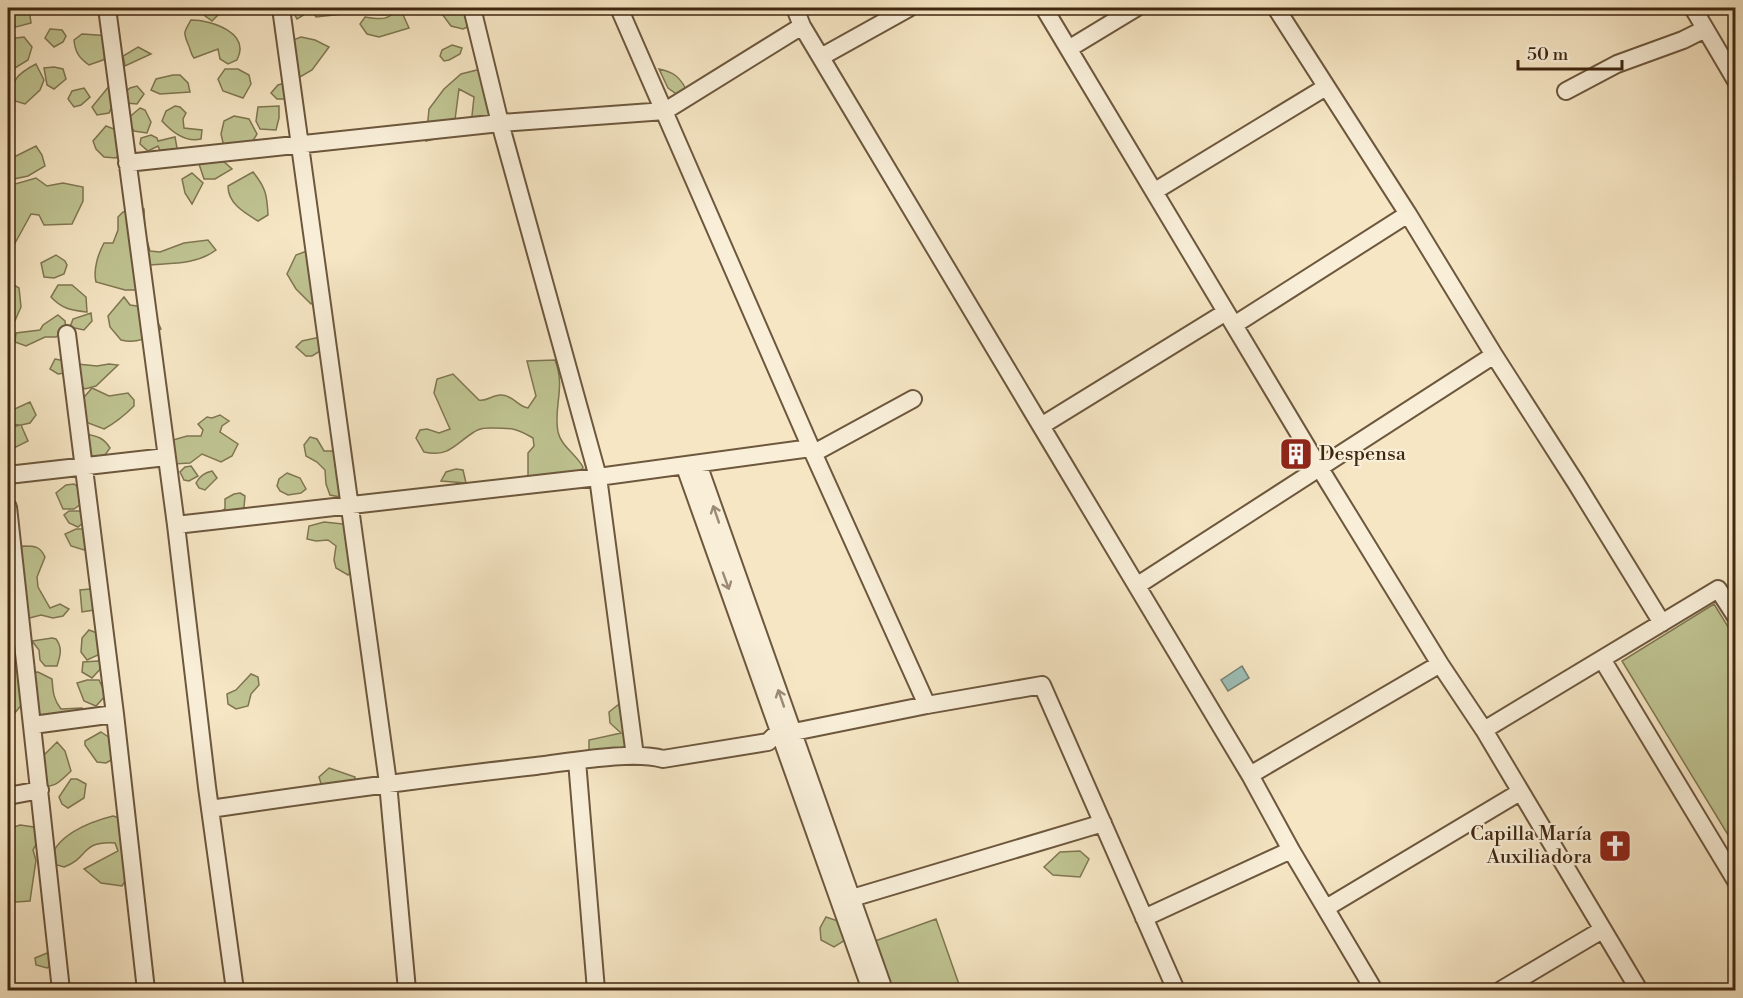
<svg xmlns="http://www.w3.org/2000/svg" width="1743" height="998" viewBox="0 0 1743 998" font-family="'Libre Bodoni',serif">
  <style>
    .green { fill: #bfc492; stroke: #7f7651; stroke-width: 1.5 }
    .water { fill: #9dbfb8; stroke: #778275; stroke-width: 1.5 }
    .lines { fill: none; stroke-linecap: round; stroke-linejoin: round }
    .minor-casing { stroke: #6d573d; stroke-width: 20 }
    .minor { stroke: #f9efd9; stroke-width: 16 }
    .oneway { stroke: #9c8b74 }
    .labels { text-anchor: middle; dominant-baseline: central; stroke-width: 4.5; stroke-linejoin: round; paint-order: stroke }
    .poi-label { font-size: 20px; fill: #3f2710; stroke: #f9efd9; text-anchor: start }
  </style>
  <rect width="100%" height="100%" fill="#f6e6c4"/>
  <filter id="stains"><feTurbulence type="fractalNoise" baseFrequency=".00333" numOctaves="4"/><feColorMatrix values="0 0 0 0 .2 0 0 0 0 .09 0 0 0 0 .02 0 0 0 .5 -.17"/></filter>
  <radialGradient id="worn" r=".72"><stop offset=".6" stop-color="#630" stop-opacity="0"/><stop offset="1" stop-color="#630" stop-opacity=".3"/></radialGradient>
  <path class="green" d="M19 8H29L31 23 16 27 9 18 11 11Z
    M209 8H225L212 21 204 15Z
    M291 8H394L386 15 352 13 316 17 312 10 297 19Z
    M400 8 409 28 379 37 367 34 360 24 365 17C384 20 387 20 400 8Z
    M445 8H468L477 23 463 29 451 26 442 14Z
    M191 20C212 20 251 33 237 60L228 64 220 59 218 49 194 58C190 53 191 50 188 44 183 32 184 32 191 20Z
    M50 29 62 30 66 36 63 42 54 47 45 38Z
    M82 34 112 36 114 49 103 60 89 65C79 58 75 52 74 40Z
    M24 37 32 47 28 60 10 71 8 69V39Z
    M301 37 315 40 329 47 312 70 300 77 288 54 293 40Z
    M452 45 462 48 460 54 449 60 444 61 440 56 442 50Z
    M138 47 151 54 125 66 123 56Z
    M36 64 44 80 40 90 25 104 15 101C10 80 17 74 36 64Z
    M54 67 63 69 66 79 54 89 47 85 44 68Z
    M485 68 493 118 471 125 474 97 459 89 453 135 426 141 429 109 444 89 461 74Z
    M225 69H238L249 75 251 84 243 98 223 91 218 79Z
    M659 69C673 72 679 76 686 89L682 98 668 88Z
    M173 75H180L188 83 190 92 160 94 151 90 156 79Z
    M292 81 288 99H277L271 93 278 85Z
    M110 85 113 104 109 113 97 115 92 107Z
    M137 86 144 94 137 104 126 103 123 94 130 88Z
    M84 88 90 97 81 105 74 107 68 99 72 91Z
    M175 106 180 107 186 113 183 119 184 128 202 130 201 139C185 143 172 132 162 121L166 111Z
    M279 106V118L276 130 260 129 256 121 258 107Z
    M140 108 145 110 151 122 147 133 134 131 126 120Z
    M234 116 249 119 257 134 251 144 224 147 221 134 224 121Z
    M106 126 122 132 129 143 116 158 104 157 96 149 93 141Z
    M151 135 157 138 158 141 175 137 177 148 171 155H162L158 146 148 151 140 144 141 138Z
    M36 146 42 155 45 166 28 176 9 180 8 160Z
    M214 153 232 169 215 179H204L199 164 204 155Z
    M253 172C266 188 267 195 268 215L258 221C245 213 228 204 228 186Z
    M192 173 203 183 192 204 185 193 182 179Z
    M36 178 47 186 63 183 83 187V201L72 224 44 225 39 215 31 214 14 245 8 247V186Z
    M144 209 145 234 150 251 160 252 184 243 208 240 216 250C196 265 171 263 147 265L146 290H125L96 282C93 270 98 254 104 243H113L118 230V217L123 212Z
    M312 249 324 291 311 304 296 289 287 274 296 255Z
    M56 255 65 261 67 265 64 274 54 278 44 277 41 263Z
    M8 283H11L19 288 21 307 14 323 8 326Z
    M58 285H72L86 297 87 312C71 310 62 309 51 297Z
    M124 297 130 305 151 308 161 329C148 338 137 344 121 340L110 327 108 316Z
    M91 313 92 321 84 330 70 327 73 319Z
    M58 315 65 321 66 329 56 337H45L26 346 15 342 16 333 40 330 43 325Z
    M320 337 325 348 312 356H306L296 347 302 341Z
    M55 359 70 362 65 373 58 374 50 369Z
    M555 360C566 388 553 407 558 432 561 446 576 454 583 467L581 473 528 479V453L534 446 533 438C516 428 512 428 492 428 485 428 480 428 474 432 456 443 449 458 424 452L416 438 420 430 427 429 439 433 450 429 434 393 437 379 453 374 479 400C487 402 493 394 502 395 514 396 517 406 528 408L536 396 527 361Z
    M77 364 97 366 109 364 118 365 96 386 85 389 77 382Z
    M92 388 109 396 128 393 134 400V406C125 415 115 423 104 429L83 421 80 402Z
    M30 402 36 415 30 423 21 425 28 441 8 451V428L20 425 8 424V412Z
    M220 415 229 421 222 426 220 432 238 444 232 456 221 462 202 454 190 463 173 464V440L187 436H201L203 430 198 424 207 417 212 418Z
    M86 434C97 436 104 438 110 448L105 455 88 463Z
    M310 437 317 439 324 451H334L340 497 330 495 326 484 325 470 317 462 306 456 304 445Z
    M191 466 198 476 189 481 184 480 180 472 185 467Z
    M456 469 463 470 466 483 441 481 446 472Z
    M212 471 217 478 205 490 199 488 196 483C200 476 204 473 212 471Z
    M287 473 300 478 306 489 301 493 288 495 280 491 277 486 279 479Z
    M74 484 78 487 84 502 74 509H63L56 493 66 485Z
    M240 493 245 496 244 507 239 515 216 514 225 509V499L234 494Z
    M69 511H82L85 521 78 527 69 523 64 515Z
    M324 522 343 524 350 527 355 567 348 575 336 568 334 560 336 546 328 540 316 541 307 539 309 526Z
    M76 529H84L92 545 84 550 71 546 65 534Z
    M23 546C35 546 40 546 45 557L37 577 38 587 50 608 60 604 69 609 63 616 53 618 41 615 22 620 8 626V565Z
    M90 589 97 594 94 610 82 612 80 590Z
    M1714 604 1735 638 1736 842 1733 843 1622 661Z
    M89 630 100 634 103 645 98 655 87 660 81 652 82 638Z
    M52 638 56 639C63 648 60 656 57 666H45L40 660 39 650 32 641Z
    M98 661 101 662 103 666 92 678 82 672 83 662Z
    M8 662 19 665 25 673 38 672 52 679C53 691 53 699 61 709L82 708 90 714 42 718 23 703 14 714 8 713Z
    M251 674 258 677 259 685 251 694 248 706 236 709 228 704 227 694 236 690Z
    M87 680H99L106 695 96 706 84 701 77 683Z
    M623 701 628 746 609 750 589 751V740L621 733 610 723 609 712Z
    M101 732 110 738 113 759 106 763 97 762 85 745V741Z
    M57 742 65 751 71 771C59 782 56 788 39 786L33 766Z
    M329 768 355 777 352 792 324 793 319 777Z
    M71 779H77L86 784 84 798 68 808 62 804 59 797Z
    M113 816 120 818 131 872 122 886 101 883 84 869 118 851 115 843C79 841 90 858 64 867L50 863C53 836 89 822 113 816Z
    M20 825 34 827 41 835 33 850 36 860 30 901 16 902 8 898V829Z
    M1080 851 1089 859 1080 877 1053 875 1044 867 1060 852Z
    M826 917 844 923 847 939 834 947 821 940 820 928Z
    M936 919 961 990H892L875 941Z
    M47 953 52 954 54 964 47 968 36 965 35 958Z"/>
  <path class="water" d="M1242 666 1249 678 1228 691 1221 680Z"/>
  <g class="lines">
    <g class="minor-casing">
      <path id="minor" d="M107 8 176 525 207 787 235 990
        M281 8 388 783 407 990
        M472 8 500 123 598 477 635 756
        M619 8 811 448 927 705
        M795 8 802 26 1041 426
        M1044 8 1319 467 1440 664 1484 730 1639 990
        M1276 8 1408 214 1494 355 1576 483 1662 623
        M1693 8 1736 81
        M1070 48 1136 8
        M821 57 909 8
        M1566 91 1617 64 1683 40 1705 29
        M127 163 500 123 665 111 802 26
        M1155 191 1326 87
        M1226 312 1041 426 1250 775 1291 850 1374 990
        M1234 325 1408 214
        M67 334 115 714 146 990
        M814 453 913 399
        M698 464 884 990
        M685 467 871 990
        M8 475 166 457
        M8 507 61 990
        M176 525 598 477 811 448
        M1138 585 1494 355
        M1602 659 1736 881
        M33 725 115 714
        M1484 730 1718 589 1736 617
        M577 761 596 990
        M1250 775 1440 664
        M8 796 40 790
        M210 809C319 793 427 778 536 766 570 762 632 750 663 759L768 742 774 736 927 705 1042 685 1176 990
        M842 901 1103 823
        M1326 908 1520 792
        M1144 918 1291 850
        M1501 990 1602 930"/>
    </g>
    <use href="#minor" class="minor"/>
  </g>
  <defs><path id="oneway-shaft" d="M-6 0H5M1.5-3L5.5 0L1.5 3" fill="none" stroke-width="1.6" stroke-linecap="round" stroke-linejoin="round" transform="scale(1.5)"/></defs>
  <g class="oneway">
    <use href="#oneway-shaft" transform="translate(716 514) rotate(-109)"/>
    <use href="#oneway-shaft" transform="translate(726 581) rotate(70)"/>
    <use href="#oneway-shaft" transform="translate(781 698) rotate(-109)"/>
  </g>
  <defs>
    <g id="building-square" transform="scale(1.725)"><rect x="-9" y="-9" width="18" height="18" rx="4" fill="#8f2418" stroke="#f9efd9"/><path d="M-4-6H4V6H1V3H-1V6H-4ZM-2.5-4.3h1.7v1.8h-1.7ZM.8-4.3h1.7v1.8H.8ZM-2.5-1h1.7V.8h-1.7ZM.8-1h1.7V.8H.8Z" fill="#fff"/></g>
    <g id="church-square" transform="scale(1.725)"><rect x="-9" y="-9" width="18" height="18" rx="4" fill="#8f2418" stroke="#f9efd9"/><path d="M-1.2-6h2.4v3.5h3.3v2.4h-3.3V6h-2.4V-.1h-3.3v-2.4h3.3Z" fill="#fff"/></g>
  </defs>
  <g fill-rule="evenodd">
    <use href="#building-square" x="1296" y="454"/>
    <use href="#church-square" x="1615" y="846"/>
  </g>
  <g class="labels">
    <g class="poi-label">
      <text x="1319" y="454">Despensa</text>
      <text x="1592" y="834" text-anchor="end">Capilla María<tspan x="1592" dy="23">Auxiliadora</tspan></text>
    </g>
  </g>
  <rect width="1743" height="998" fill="none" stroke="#f6e6c4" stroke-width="30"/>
  <rect x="9" y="9" width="1725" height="980" fill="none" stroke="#3f2710" stroke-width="3"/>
  <rect x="15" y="15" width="1713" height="968" fill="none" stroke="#3f2710" stroke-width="1.5"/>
  <path d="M1518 60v9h104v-9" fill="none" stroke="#3f2710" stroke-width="3"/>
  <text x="1527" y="60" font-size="18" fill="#3f2710" stroke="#f9efd9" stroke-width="4.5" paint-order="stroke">50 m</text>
  <rect width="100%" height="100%" filter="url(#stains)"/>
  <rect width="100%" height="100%" fill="url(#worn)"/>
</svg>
